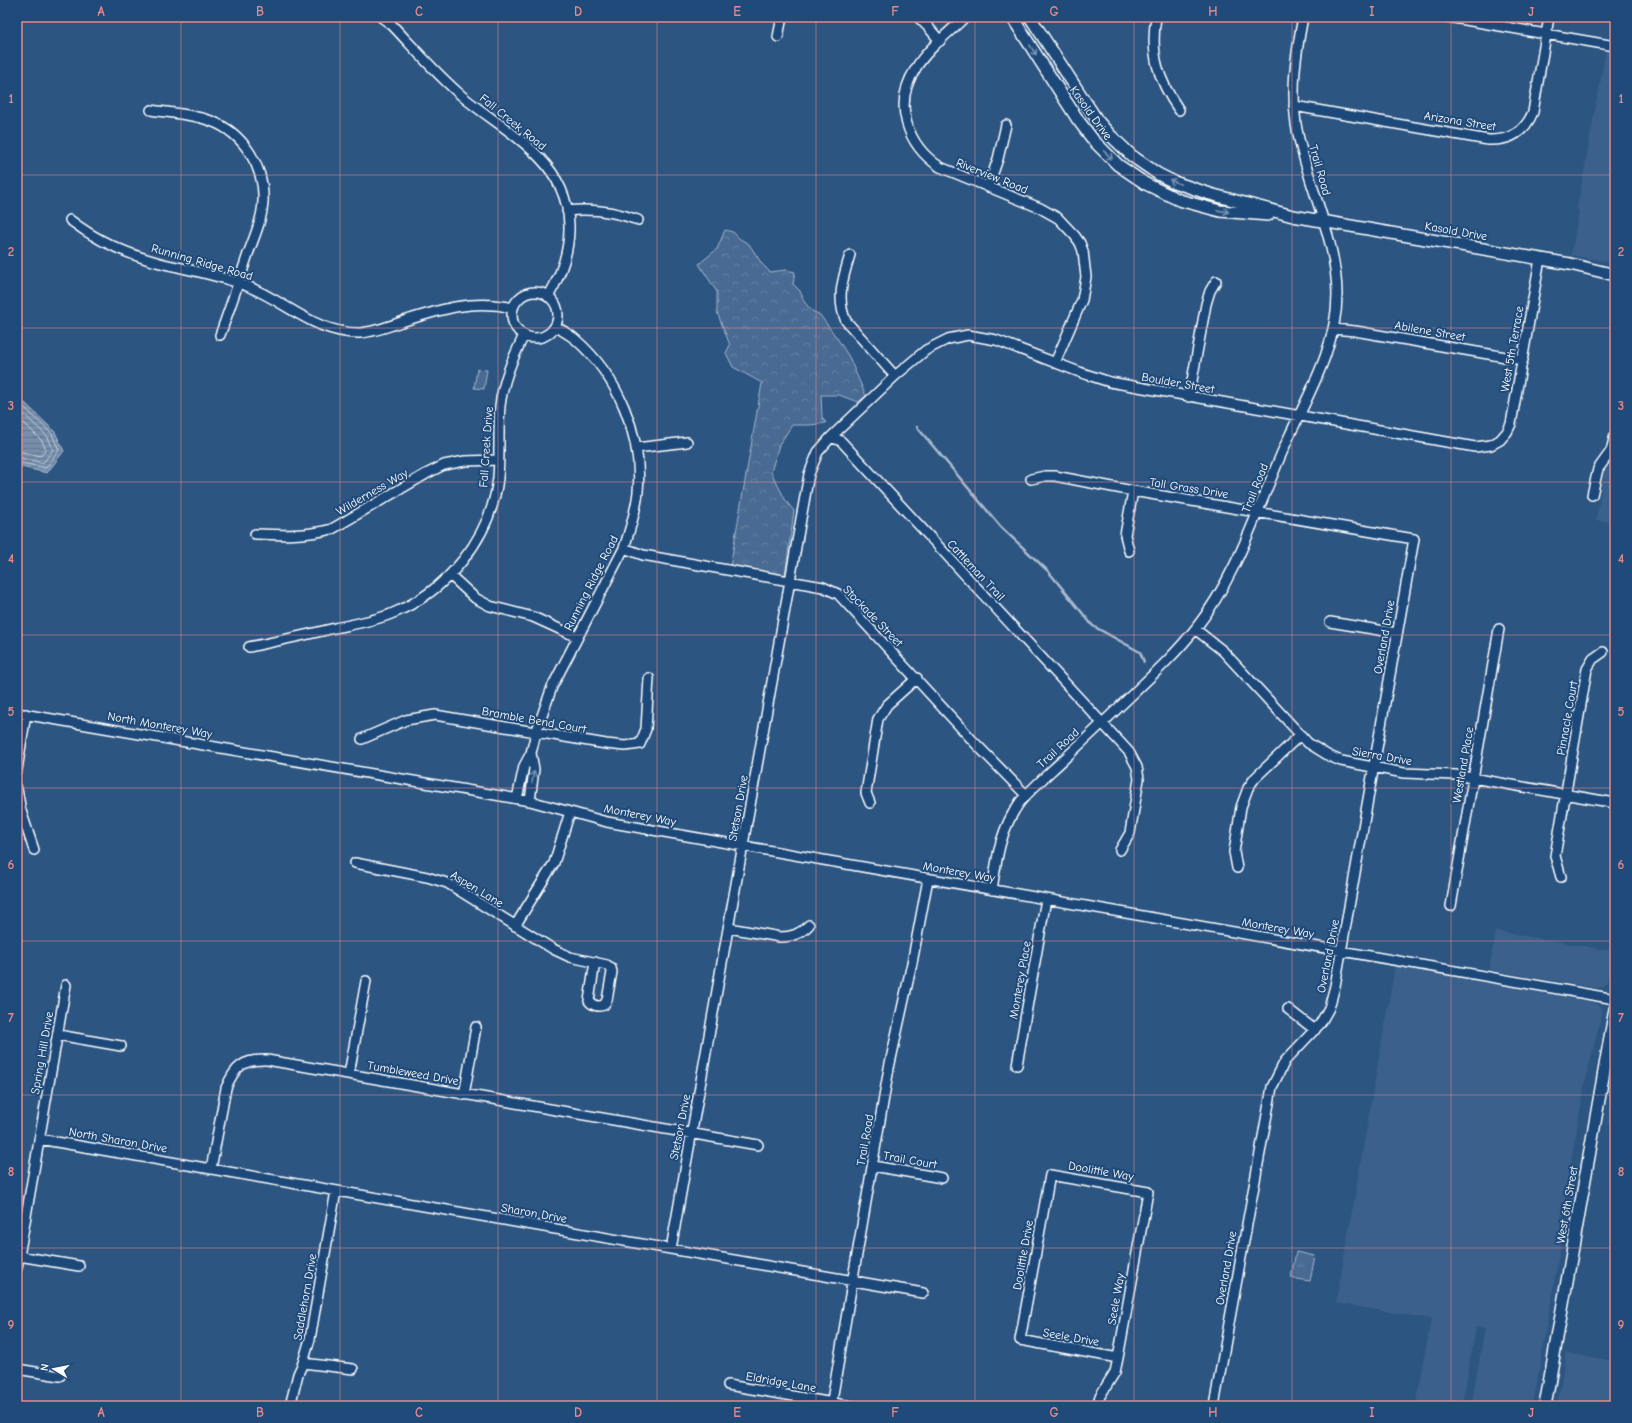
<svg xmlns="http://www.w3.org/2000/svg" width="1632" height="1423" viewBox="0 0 1632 1423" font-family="'Comic Neue',sans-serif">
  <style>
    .built { fill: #3b618b }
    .forest { fill: url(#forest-crowns); stroke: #a4b5c8 }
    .park { fill: url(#park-tufts); stroke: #a4b5c8 }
    .garden { fill: #486b92; stroke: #a4b5c8 }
    .water { fill: url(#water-rules); stroke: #acbcce }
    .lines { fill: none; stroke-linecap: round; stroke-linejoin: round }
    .shore { stroke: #c7d2de; stroke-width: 1 }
    .stream { stroke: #acbcce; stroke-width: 2.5 }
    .minor-casing { stroke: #fff; stroke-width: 12 }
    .major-casing { stroke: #fff; stroke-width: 14 }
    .minor { stroke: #1f4a7a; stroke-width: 9 }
    .major { stroke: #1f4a7a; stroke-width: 11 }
    .oneway { stroke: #7992af }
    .grid { fill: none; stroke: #e88989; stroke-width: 1; stroke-opacity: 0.55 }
    .labels { text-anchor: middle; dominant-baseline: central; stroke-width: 4; stroke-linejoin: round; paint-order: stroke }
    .street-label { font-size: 12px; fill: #fff; stroke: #1f4a7a }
    .neatline { fill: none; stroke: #e88989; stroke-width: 1.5 }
    .grid-label { font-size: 13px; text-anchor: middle; font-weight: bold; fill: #e88989 }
  </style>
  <defs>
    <pattern id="forest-crowns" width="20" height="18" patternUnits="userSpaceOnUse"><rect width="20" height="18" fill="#486b92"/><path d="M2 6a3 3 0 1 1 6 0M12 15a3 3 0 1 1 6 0" fill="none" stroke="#6381a2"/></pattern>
    <pattern id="park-tufts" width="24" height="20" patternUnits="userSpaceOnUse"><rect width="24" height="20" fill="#486b92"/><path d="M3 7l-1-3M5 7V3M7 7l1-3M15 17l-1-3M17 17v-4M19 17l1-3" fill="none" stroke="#6381a2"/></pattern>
    <pattern id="water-rules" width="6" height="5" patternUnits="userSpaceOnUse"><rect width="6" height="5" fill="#748fad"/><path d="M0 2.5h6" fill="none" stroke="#66788b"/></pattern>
  </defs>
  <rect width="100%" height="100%" fill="#2c5582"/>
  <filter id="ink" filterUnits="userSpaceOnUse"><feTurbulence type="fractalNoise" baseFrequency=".025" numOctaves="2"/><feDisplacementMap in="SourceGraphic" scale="8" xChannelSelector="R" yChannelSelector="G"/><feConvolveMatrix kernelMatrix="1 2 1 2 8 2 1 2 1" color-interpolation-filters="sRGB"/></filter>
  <g filter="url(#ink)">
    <path class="built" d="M1606 50 1615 51V263L1571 255 1579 211 1577 209Z
      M1605 467 1615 468V523L1596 520Z
      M1496 931 1612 951 1607 982 1602 987 1596 988 1489 970Z
      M1395 966 1592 1002 1599 1005 1601 1010 1600 1021 1585 1083 1561 1219 1564 1225 1533 1406H1471L1485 1328 1476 1327 1462 1406H1416L1431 1319 1336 1303Z
      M1615 1080V1125L1607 1124Z
      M1566 1353 1615 1361V1406H1557Z"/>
    <path class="forest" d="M725 230 733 232 740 239 749 244 762 264 770 272 786 270 795 272 793 284 800 291 805 303 812 311 820 315 837 338 849 357 866 396 858 402 839 395H821L822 417 826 423 810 425H792L779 445 771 472 786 501 794 511 785 575 730 567 762 383 733 367 726 353 730 345 717 312V292L699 264 717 249Z"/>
    <path class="park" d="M1296 1252 1315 1256 1310 1281 1291 1278Z"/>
    <path class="garden" d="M477 369 487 370 484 389 474 388Z"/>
    <path class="water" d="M17 398 24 402 55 432 64 451 47 473 17 466Z"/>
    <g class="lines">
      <path class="shore" d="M17 403 22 405 52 434 59 450 46 468 17 462
        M17 408 48 437 53 450 43 463 17 457
        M17 416 42 441 46 449 41 456 17 451"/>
      <path class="stream" d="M917 427 1001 527 1048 571 1093 626 1140 652 1144 662"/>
      <g class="minor-casing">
        <path id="minor" d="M381 17 392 25C415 49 437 75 462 96 487 117 516 133 539 157 579 198 576 250 548 297
          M918 17 929 28 940 41
          M965 17C949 33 928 48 916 68 892 104 907 145 940 167L1040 208 1058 218 1075 236 1080 243 1083 251 1086 277 1082 300 1055 363
          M1156 17C1150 54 1158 80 1179 110
          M1448 17 1615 46
          M778 37 782 17
          M1294 106 1488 140C1510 141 1525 132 1533 112L1549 17
          M151 110C171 113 192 114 211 121 244 133 265 168 263 202 262 220 254 238 248 254 239 281 230 308 220 335
          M988 187 998 159 1006 125
          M567 211C592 208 614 211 638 220
          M70 220C97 241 126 254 160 263 189 270 219 275 247 286 287 302 316 334 360 333 375 332 390 326 404 321 442 309 473 299 513 308
          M850 255C843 277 836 299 846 321L895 376
          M512 315a23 23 0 1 1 46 0a23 23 0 1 1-46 0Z
          M1333 329 1355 331 1523 360
          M1189 397 1206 304 1210 291 1216 281
          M831 437 841 441 1129 752 1137 767 1139 779 1130 833 1120 850
          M636 448 687 442
          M1031 479 1045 476H1055L1133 491 1414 539 1335 986 1329 1008 1320 1024 1285 1061 1272 1087 1214 1406
          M1592 495 1598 469 1611 451 1615 435
          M255 534C282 535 306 536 332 529L426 474 444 465 465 461 498 460
          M624 548 643 555 823 587 838 594 975 743 1026 795
          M1129 551 1125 535 1133 491
          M450 575 475 598 490 606 533 617 577 637
          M1330 622 1397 633
          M1195 629 1223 651 1308 743 1329 756 1341 761 1404 773 1455 775 1615 803
          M249 647C278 641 306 635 335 628 354 624 373 621 391 614 446 592 491 539 498 478 500 454 498 430 500 406 503 380 513 358 524 335
          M17 713 530 801 607 822 1615 999
          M362 739 406 720 435 715 606 744 625 746 640 744 646 729 649 678
          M17 770 26 714
          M17 789 21 811 34 850
          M517 799 524 766 531 753 536 733 552 687 624 548C630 530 636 511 638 492 643 436 618 376 575 339 569 334 561 330 555 326
          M530 801 534 769 531 753
          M870 803 866 793 878 719 887 705 917 678
          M355 863 427 877 447 883 553 949 570 957 607 965 611 968 612 972 607 1000 604 1005C599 1007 593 1006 589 1001L595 962
          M1237 868 1234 852 1241 807 1248 788 1255 778 1300 735
          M1561 877 1555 856 1587 669 1593 659 1603 652
          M992 890C997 857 1000 830 1020 802 1033 787 1047 775 1062 761 1087 738 1112 714 1137 690 1158 670 1178 651 1196 628 1240 572 1259 502 1288 439 1309 393 1337 346 1337 295 1337 237 1305 181 1296 124 1291 87 1296 53 1303 17
          M1451 906 1499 629
          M515 926 554 863 570 812
          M729 928 780 937C792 937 800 934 809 925
          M1288 1009 1315 1030
          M58 1035 121 1046
          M1017 1065 1046 899
          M349 1074 366 981
          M464 1095 476 1027
          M39 1139 923 1293
          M873 1166 942 1178
          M211 1169 226 1088C235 1066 244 1059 267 1060L758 1145
          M671 1249 809 474 818 452 831 437 895 376 926 350 948 339 968 335 996 340 1082 373 1110 382 1475 447 1491 445 1500 440 1507 432 1511 424 1540 259
          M19 1256 79 1266
          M17 1268 66 985
          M303 1363 353 1369
          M17 1369 60 1376
          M728 1385 851 1406
          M290 1406 298 1374 303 1363 310 1339 336 1191
          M831 1406 889 1068 912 963 928 879
          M1097 1406 1100 1396 1115 1372 1118 1358 1148 1192 1050 1175 1020 1340 1118 1358"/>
      </g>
      <g class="major-casing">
        <path id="major" d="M1012 17 1078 120 1094 141 1118 165 1146 184 1179 200 1220 211 1268 215
          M1030 17 1097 120 1111 136 1132 156 1158 174 1174 182 1210 194 1293 216 1570 264 1615 275
          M1545 1406 1615 1009"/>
      </g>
      <use href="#minor" class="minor"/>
      <use href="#major" class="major"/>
    </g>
    <defs><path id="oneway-shaft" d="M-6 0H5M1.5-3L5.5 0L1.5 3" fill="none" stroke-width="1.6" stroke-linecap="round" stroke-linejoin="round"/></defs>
    <g class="oneway">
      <use href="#oneway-shaft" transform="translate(1033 50) rotate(57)"/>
      <use href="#oneway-shaft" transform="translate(1108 155) rotate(43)"/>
      <use href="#oneway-shaft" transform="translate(1175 182) rotate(-157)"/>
      <use href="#oneway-shaft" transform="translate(1223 211) rotate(8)"/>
      <use href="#oneway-shaft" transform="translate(533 777) rotate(-80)"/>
    </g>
  </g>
  <path class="grid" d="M181 17V1406M340 17V1406M498 17V1406M657 17V1406M816 17V1406M975 17V1406M1134 17V1406M1292 17V1406M1451 17V1406M17 175H1615M17 328H1615M17 482H1615M17 635H1615M17 788H1615M17 941H1615M17 1095H1615M17 1248H1615"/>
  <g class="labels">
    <g class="street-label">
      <text transform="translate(1091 113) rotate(54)">Kasold Drive</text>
      <text transform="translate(1460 121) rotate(9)">Arizona Street</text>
      <text transform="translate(513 122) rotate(39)">Fall Creek Road</text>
      <text transform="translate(1320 170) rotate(74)">Trail Road</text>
      <text transform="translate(992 176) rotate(22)">Riverview Road</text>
      <text transform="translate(1456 231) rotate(10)">Kasold Drive</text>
      <text transform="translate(202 262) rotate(16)">Running Ridge Road</text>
      <text transform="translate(1430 331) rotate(10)">Abilene Street</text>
      <text transform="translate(1512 349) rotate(-80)">West 5th Terrace</text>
      <text transform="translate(1178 383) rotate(10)">Boulder Street</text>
      <text transform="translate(486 447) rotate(-86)">Fall Creek Drive</text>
      <text transform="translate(1189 488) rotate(9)">Tall Grass Drive</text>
      <text transform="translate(1255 488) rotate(-68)">Trail Road</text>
      <text transform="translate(372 492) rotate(-30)">Wilderness Way</text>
      <text transform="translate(976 570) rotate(47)">Cattleman Trail</text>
      <text transform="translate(591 583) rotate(-63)">Running Ridge Road</text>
      <text transform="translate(873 616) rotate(46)">Stockade Street</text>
      <text transform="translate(1384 637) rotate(-80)">Overland Drive</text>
      <text transform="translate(1567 718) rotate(-80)">Pinnacle Court</text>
      <text transform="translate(534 720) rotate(10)">Bramble Bend Court</text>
      <text transform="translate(160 725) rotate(10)">North Monterey Way</text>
      <text transform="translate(1058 748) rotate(-43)">Trail Road</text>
      <text transform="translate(1382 756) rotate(10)">Sierra Drive</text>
      <text transform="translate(1463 765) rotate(-80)">Westland Place</text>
      <text transform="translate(738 808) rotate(-80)">Stetson Drive</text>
      <text transform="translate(640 815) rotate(11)">Monterey Way</text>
      <text transform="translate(959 872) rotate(10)">Monterey Way</text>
      <text transform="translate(477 889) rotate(31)">Aspen Lane</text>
      <text transform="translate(1278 928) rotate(10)">Monterey Way</text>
      <text transform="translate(1328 956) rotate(-79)">Overland Drive</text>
      <text transform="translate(1020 980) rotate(-80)">Monterey Place</text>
      <text transform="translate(42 1053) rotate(-80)">Spring Hill Drive</text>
      <text transform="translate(413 1073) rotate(10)">Tumbleweed Drive</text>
      <text transform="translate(680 1127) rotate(-79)">Stetson Drive</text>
      <text transform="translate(118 1140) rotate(10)">North Sharon Drive</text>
      <text transform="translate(865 1140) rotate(-80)">Trail Road</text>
      <text transform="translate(910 1160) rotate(10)">Trail Court</text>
      <text transform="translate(1101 1171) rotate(10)">Doolittle Way</text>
      <text transform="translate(1567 1205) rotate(-80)">West 6th Street</text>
      <text transform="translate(534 1213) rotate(10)">Sharon Drive</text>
      <text transform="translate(1023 1255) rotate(-80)">Doolittle Drive</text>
      <text transform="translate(1226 1268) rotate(-80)">Overland Drive</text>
      <text transform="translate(305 1297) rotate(-80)">Saddlehorn Drive</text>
      <text transform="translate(1116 1299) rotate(-80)">Seele Way</text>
      <text transform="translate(1071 1337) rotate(10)">Seele Drive</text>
      <text transform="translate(781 1382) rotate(10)">Eldridge Lane</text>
    </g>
  </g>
  <rect width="1632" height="1423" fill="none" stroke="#1f4a7a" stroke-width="44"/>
  <g transform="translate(54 1369) rotate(280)" stroke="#1f4a7a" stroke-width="3" paint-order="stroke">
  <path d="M0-3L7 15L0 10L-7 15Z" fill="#ffffff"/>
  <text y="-6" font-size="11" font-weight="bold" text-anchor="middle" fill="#ffffff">N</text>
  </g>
  <rect x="22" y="22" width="1588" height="1379" class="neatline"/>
  <g class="grid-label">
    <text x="101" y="16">A</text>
    <text x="260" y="16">B</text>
    <text x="419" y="16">C</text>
    <text x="578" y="16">D</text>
    <text x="737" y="16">E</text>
    <text x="895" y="16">F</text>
    <text x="1054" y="16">G</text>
    <text x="1213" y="16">H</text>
    <text x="1372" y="16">I</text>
    <text x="1531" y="16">J</text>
    <text x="11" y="103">1</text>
    <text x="1621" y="103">1</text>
    <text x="11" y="256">2</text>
    <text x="1621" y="256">2</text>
    <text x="11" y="410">3</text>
    <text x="1621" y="410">3</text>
    <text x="11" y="563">4</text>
    <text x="1621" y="563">4</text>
    <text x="11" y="716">5</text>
    <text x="1621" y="716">5</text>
    <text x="11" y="869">6</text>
    <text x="1621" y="869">6</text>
    <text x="11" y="1022">7</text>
    <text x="1621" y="1022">7</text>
    <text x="11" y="1176">8</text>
    <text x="1621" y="1176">8</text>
    <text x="11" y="1329">9</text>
    <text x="1621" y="1329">9</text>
    <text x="101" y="1417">A</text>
    <text x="260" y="1417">B</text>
    <text x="419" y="1417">C</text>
    <text x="578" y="1417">D</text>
    <text x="737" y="1417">E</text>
    <text x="895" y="1417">F</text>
    <text x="1054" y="1417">G</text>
    <text x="1213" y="1417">H</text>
    <text x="1372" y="1417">I</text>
    <text x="1531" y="1417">J</text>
  </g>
</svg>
